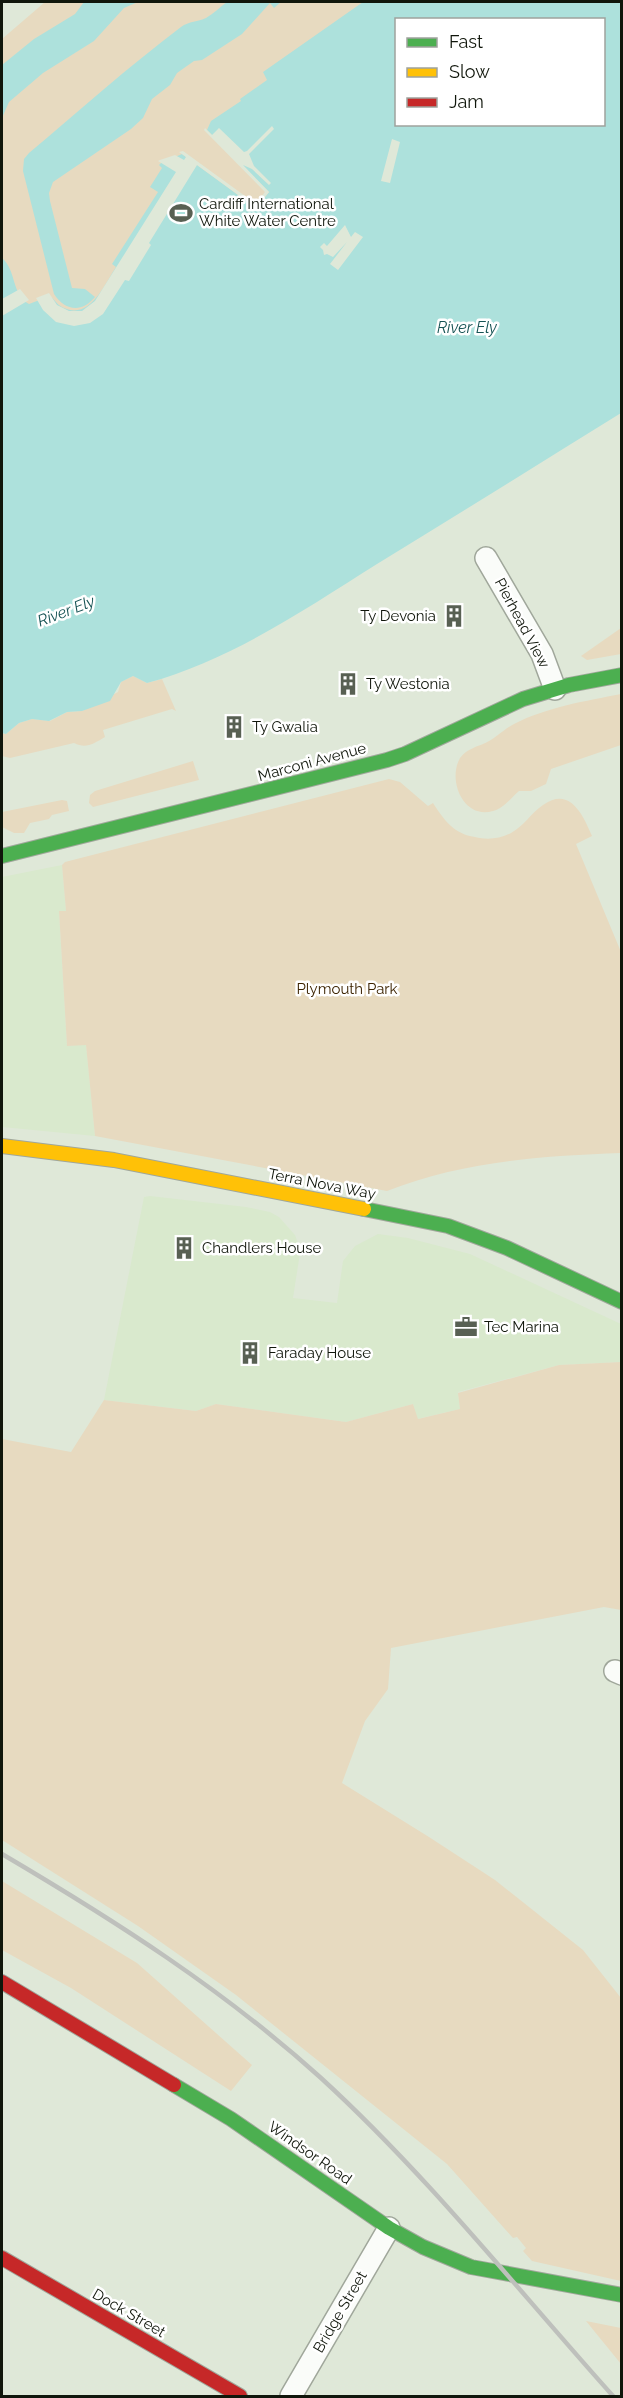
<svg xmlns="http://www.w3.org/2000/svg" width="623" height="2398" viewBox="0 0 623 2398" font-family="Raleway,sans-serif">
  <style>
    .built { fill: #d9e9cd }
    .green { fill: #e7dac0 }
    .water { fill: #ade1dc; fill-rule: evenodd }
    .pier { fill: #dfe8d8 }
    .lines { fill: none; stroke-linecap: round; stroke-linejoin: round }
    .street-casing { stroke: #a0a79b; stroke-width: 24 }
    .fast-casing { stroke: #a0a79b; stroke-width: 16 }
    .slow-casing { stroke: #a0a79b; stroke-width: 16 }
    .jam-casing { stroke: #a0a79b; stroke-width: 16 }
    .street { stroke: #fafcf9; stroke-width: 21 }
    .fast { stroke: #4caf50; stroke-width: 14 }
    .slow { stroke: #ffc107; stroke-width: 14 }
    .jam { stroke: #c62828; stroke-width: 14 }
    .rail { stroke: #bec0bc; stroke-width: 4.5 }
    .labels { text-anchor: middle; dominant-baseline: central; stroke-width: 5; stroke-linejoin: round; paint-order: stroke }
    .poi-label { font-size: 15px; fill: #10160b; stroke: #fff; text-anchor: start }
    .street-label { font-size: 15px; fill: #10160b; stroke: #fff }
    .park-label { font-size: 15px; fill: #3c2301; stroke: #fff }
    .water-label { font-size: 16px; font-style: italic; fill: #165354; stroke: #fff }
  </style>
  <rect width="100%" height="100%" fill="#dfe8d8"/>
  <path class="built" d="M62 865 66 911 59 912 67 1046 86 1044 95 1136 2 1127V877Z
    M150 1196 246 1207 270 1212 279 1217 295 1235 299 1246 300 1253 293 1298 337 1303 343 1261 355 1246 378 1234 408 1238 470 1254 621 1324V1362L559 1365 458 1392 460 1409 417 1419 413 1404 346 1422 216 1404 196 1411 104 1400 144 1197Z"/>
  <path class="green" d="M45 2H466L396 20 374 198 2 368V39Z
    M621 628V654L587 660 581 656Z
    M133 676 147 683 162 679 176 711 172 709 103 730 105 737C93 744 86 749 74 743L10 758 2 756V733L6 734 19 723 32 719 50 721 67 712 82 711 118 692 121 682Z
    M621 694V745L551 769 546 784 531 791H519C511 798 504 808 493 811 464 820 447 781 460 758 466 750 475 747 483 744 495 739 504 729 514 724 547 707 586 701 621 694Z
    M193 761 199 780 93 807 89 803 90 795 95 791Z
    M389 779 400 782 428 806 433 803C444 820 454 834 475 837 487 840 499 839 511 833 524 826 531 813 543 805 570 786 583 815 592 836L576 844 621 952V1153C542 1156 462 1161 387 1191L95 1136 86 1045 67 1046 59 911H66L62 865 65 862Z
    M62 800 67 801 69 811 52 815 49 819 30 823 24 833H14L2 827V812Z
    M621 1362V1610L604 1607 391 1648 388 1689 365 1721 342 1783 429 1837 495 1880 583 1950 621 1998V2281L532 2261 523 2251 526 2248 517 2237 513 2238 447 2164 236 1995 138 1926 2 1840V1439L71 1452 104 1400 196 1411 216 1404 346 1422 413 1404 418 1419 460 1409 458 1393 559 1365Z
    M2 1881 137 1963 252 2065 231 2091 71 1988 2 1950Z
    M586 2321 621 2328V2364Z"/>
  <path class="water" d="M84 2H138L124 8 94 41 43 73 9 102 2 118V65L34 39 75 14Z
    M227 2H281L274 8 270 3 242 34 202 60 194 61 177 73 170 85 152 99 143 118 131 129 53 182 49 193 50 201 72 288 85 289 95 297C82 313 65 311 54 294L23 171 24 159 29 153C79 111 128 67 181 27 189 21 198 22 206 18 213 14 220 7 227 2Z
    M363 2H621V413C540 463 459 514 377 564 304 610 231 660 147 683L133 676 121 682 110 701 82 711 67 712 49 721 32 719 19 723 6 734 2 733V258C17 271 11 294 29 304L50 296C55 300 58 306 64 308 90 320 105 284 116 267L112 264 158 192 150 187 162 168 159 165 161 163 182 154 256 208 269 192 207 130 211 121 241 101 240 99 267 80 263 72ZM396 20H604V124H396Z"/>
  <path class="pier" d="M272 126 274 129 249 154 254 166 271 183 269 185 252 169 243 165 269 192 256 208 197 165 149 243 151 245 129 281 125 280 103 314 90 323 74 326 56 322 43 310 36 298 49 293 57 305 69 311H82L95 301 176 172 158 161 160 160 175 155 184 160 186 157 179 152 183 151 256 204 265 192 204 130 205 128 212 135 219 128 244 152 247 151Z
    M392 139 400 142 390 183 381 181Z
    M345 225 351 237 355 232 363 237 338 270 330 264 347 242 333 257 327 254 324 255 323 250 320 247 324 243 327 246Z
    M20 289 29 300 2 316V299Z"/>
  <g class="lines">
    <g class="street-casing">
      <path id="street" d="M486 558 542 654 555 689
        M615 1671 622 1674
        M291 2396 389 2228"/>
    </g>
    <g class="fast-casing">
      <path id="fast" d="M2 856 387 760 405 754 523 699 569 685 622 675
        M364 1209 448 1226 507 1248 622 1302
        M174 2085 231 2119 389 2228 423 2247 471 2267 622 2295"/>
    </g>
    <g class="slow-casing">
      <path id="slow" d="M2 1146 114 1160 364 1209"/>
    </g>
    <g class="jam-casing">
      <path id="jam" d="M2 1982 174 2085
        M2 2258 240 2396"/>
    </g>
    <use href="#street" class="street"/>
    <use href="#fast" class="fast"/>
    <use href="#slow" class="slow"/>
    <use href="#jam" class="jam"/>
    <path class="rail" d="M2 1854C114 1920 224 1990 321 2078 428 2176 517 2289 613 2396"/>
  </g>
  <defs>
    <g id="stadium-bare" transform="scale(1.8)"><path d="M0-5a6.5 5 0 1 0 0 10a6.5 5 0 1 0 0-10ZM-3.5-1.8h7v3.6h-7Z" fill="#586053" stroke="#fff" stroke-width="2.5" paint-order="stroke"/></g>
    <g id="building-bare" transform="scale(1.8)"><path d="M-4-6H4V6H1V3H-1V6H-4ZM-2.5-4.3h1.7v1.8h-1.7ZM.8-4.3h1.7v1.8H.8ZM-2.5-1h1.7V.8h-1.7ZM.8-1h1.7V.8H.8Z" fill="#586053" stroke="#fff" stroke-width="2.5" paint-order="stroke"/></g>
    <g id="office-bare" transform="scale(1.8)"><path d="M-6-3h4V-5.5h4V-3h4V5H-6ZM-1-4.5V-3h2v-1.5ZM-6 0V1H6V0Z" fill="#586053" stroke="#fff" stroke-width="2.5" paint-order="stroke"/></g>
  </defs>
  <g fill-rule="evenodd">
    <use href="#stadium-bare" x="181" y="213"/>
    <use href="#building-bare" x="454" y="616"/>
    <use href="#building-bare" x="348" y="684"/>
    <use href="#building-bare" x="234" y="727"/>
    <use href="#building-bare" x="184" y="1248"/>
    <use href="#office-bare" x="466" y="1327"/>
    <use href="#building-bare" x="250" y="1353"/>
  </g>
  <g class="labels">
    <g class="poi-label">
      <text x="199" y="204">Cardiff International<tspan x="199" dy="17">White Water Centre</tspan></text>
      <text x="436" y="616" text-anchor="end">Ty Devonia</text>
      <text x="366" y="684">Ty Westonia</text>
      <text x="252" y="727">Ty Gwalia</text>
      <text x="202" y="1248">Chandlers House</text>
      <text x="484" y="1327">Tec Marina</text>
      <text x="268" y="1353">Faraday House</text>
    </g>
    <g class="street-label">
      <text transform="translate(522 623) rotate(62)">Pierhead View</text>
      <text transform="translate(312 762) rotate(-15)">Marconi Avenue</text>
      <text transform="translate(322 1184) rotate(11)">Terra Nova Way</text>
      <text transform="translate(310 2153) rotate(35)">Windsor Road</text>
      <text transform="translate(340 2312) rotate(-60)">Bridge Street</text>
      <text transform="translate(129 2313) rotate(30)">Dock Street</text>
    </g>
    <g class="park-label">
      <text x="347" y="989">Plymouth Park</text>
    </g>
    <g class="water-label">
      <text x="467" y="327">River Ely</text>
      <text transform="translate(66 611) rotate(-21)">River Ely</text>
    </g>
  </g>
  <rect width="623" height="2398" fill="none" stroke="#10160b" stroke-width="6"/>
  <rect x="395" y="18" width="210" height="108" fill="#ffffff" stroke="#9fa29d" stroke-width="1.5"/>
  <rect x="407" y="38" width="30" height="9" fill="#4caf50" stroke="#9fa29d" stroke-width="1.5"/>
  <text x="449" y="48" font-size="18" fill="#10160b">Fast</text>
  <rect x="407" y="68" width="30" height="9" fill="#ffc107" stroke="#9fa29d" stroke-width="1.5"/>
  <text x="449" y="78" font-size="18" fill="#10160b">Slow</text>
  <rect x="407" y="98" width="30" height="9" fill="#c62828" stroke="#9fa29d" stroke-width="1.5"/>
  <text x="449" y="108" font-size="18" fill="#10160b">Jam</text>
</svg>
